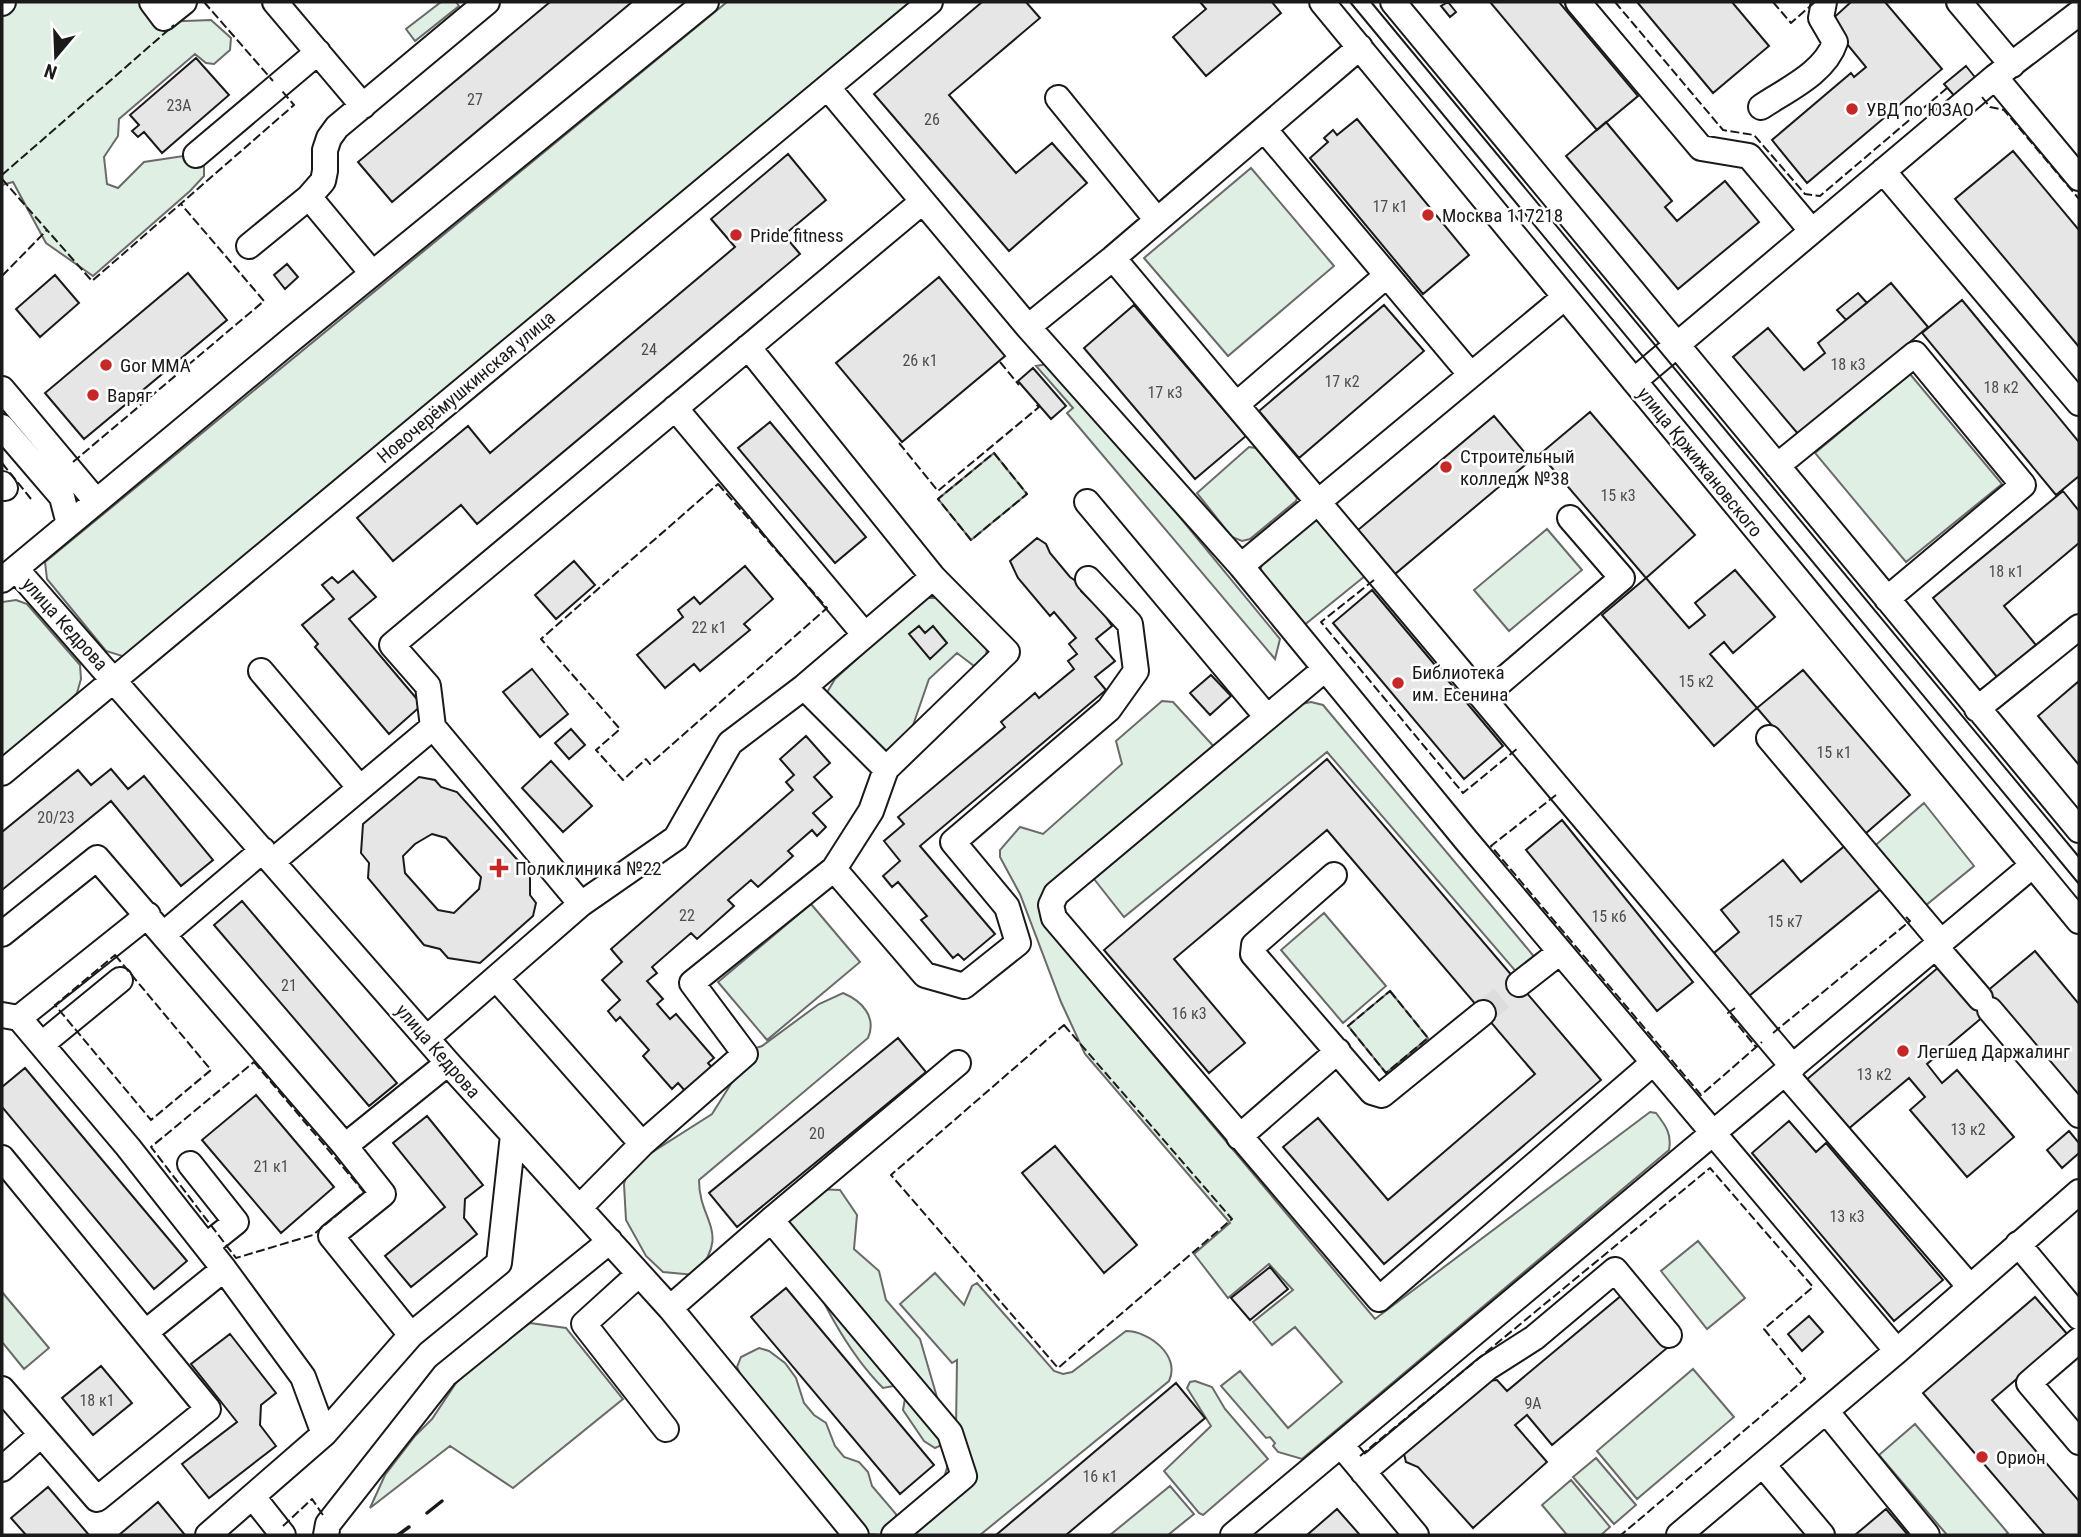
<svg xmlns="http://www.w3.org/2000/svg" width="2081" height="1537" viewBox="0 0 2081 1537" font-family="'Roboto Condensed',sans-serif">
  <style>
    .green { fill: #e0efe3; stroke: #6a6a6a; stroke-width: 2 }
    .building { fill: #e6e6e6; stroke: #1a1a1a; stroke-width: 2; fill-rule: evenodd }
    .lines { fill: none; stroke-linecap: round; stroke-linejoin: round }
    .minor-tunnel { stroke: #ddd; stroke-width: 24; stroke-dasharray: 24 12; stroke-linecap: butt }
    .minor-casing { stroke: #1a1a1a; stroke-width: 28 }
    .minor { stroke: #fff; stroke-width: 24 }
    .tram { stroke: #1a1a1a; stroke-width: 2 }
    .fence { stroke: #1a1a1a; stroke-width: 2; stroke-dasharray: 9 3.5; stroke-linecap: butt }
    .wall { stroke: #1a1a1a; stroke-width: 3.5 }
    .poi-dot { fill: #c62828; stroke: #fff; stroke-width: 2.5 }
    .labels { text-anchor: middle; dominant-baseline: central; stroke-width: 5; stroke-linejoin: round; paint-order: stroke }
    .number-label { font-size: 16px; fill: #4d4d4d }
    .poi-label { font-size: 19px; fill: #1a1a1a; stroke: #fff; text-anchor: start }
    .street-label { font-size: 19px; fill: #1a1a1a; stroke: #fff }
  </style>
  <rect width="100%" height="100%" fill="#fff"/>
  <path class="green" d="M12 2H142L158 22 211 20 231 38 230 50 214 64 206 63 195 54 119 119 118 136 104 157 107 184 118 188 144 162 190 155 204 167V176L190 191 93 276 46 243 13 182 2 185V10Z
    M441 2H456L459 6 415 41 406 29Z
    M727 2H911L125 657 106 651 47 579 45 562Z
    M1251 168 1334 266 1228 356 1144 258Z
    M1053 363 1280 639 1275 659 1067 413 1073 408 1036 366Z
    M1910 374 2002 484 1906 562 1815 453Z
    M1249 447 1256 448 1297 498 1296 501 1250 539 1242 541 1232 537 1197 493Z
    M994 453 1027 494 971 540 938 499Z
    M1314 514 1370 572 1303 626C1293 614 1260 582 1261 568 1261 554 1303 525 1314 514Z
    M1547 529 1582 570 1509 631 1474 590Z
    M928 598H941L987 647 986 656 974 666 957 653 929 679 910 734 885 755 826 694 835 679 916 605Z
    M16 600 27 604 80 665 81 679 77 693 63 707 2 758V602Z
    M1162 701 1173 702 1217 750 1044 899 1042 922 1375 1319 1650 1112 1656 1113C1666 1126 1672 1134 1669 1150L1302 1459 1278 1452 1273 1446 1275 1443 1270 1437 1266 1438 1221 1386 1240 1371 1288 1428 1342 1382 1295 1327 1272 1345 1253 1322 1293 1290 1269 1264 1228 1298 1194 1254 1230 1223 1085 1054 1061 1002 1020 894 1000 857V850L1020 827 1043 834 1122 764 1116 741Z
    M1311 702 1323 705 1537 960 1518 974 1327 752 1124 917 1094 879 1301 704Z
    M1924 803 1974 866 1920 910 1871 849Z
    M811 904 860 962 767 1040 718 982Z
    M1324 913 1386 986 1343 1023 1281 950Z
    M1390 991 1428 1038 1386 1073 1348 1026Z
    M843 993C862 1001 877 1017 868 1038L699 1180C699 1222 732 1232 695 1275L663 1272 646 1256 626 1220 624 1184 629 1167 712 1114 753 1049 762 1046 819 1004Z
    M816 1189 840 1190 857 1215 854 1249 879 1271 886 1300 920 1339 939 1404 944 1444 935 1448 924 1441 903 1410 906 1393 899 1385 883 1388C838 1343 812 1278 785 1221Z
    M1698 1241 1745 1298 1707 1329 1661 1271Z
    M935 1273 964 1305 972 1286 977 1283 1054 1371 1063 1374 1072 1372 1126 1331C1149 1331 1181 1356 1169 1381L980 1535H902L941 1487 947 1468 956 1428 957 1360 952 1363 900 1304Z
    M2 1292 49 1348 24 1369 2 1342Z
    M530 1323 566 1328 623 1399 513 1488 450 1446 370 1508 385 1475 415 1436 432 1419 456 1383 483 1357Z
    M759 1348 769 1351 785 1363 796 1378 804 1403 814 1415 826 1423 835 1446 844 1457 859 1462 868 1472 872 1486 896 1514V1525L883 1535 869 1534 856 1526 744 1384 737 1367 741 1357Z
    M1693 1369 1734 1417 1637 1499 1597 1451Z
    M1195 1381 1212 1387 1225 1409 1268 1459 1203 1515 1199 1513 1164 1471 1211 1426 1187 1388 1190 1382Z
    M1915 1424 2008 1533 2005 1535H1947L1879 1455Z
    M1596 1458 1636 1505 1614 1524 1573 1477Z
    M1571 1480 1610 1527 1601 1535H1567L1542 1505Z
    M1170 1486 1194 1514 1168 1535H1110Z"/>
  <path class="building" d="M550 2H632L392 202 358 162Z
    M982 2H1026L1040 18 949 95 1016 173 1052 143 1087 183 1009 251 874 94Z
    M1200 2H1272L1281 13 1206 76 1173 37 1206 9Z
    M1448 2 1456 12 1450 17 1441 6Z
    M1490 2H1559L1638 96 1597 130Z
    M1637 2H1732L1769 46 1713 93Z
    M1851 2H1885L1942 69 1807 183 1772 140 1851 73 1854 77 1866 67 1829 22Z
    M196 58 229 95 162 153 144 132 138 137 132 131 139 125 130 115Z
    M1966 66 1978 81 1957 99 1944 84Z
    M1357 119 1469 255 1423 294 1310 158 1328 142 1324 138 1333 130 1337 135Z
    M1606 122 1672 201 1665 207 1677 221 1725 181 1759 222 1678 289 1566 156Z
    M2013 151 2079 230V347L1955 199Z
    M788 154 826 200 784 235 800 254 477 524 461 505 393 561 357 518 468 426 490 453 735 247 711 219Z
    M287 264 298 277 285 289 274 275Z
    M188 273 227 320 84 439 45 393Z
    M55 275 79 303 40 337 16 309Z
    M939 277 1005 356 902 442 836 363Z
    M1891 283 1928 327 1799 435 1733 357 1768 328 1804 370 1825 353 1818 343Z
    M1858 293 1867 303 1846 320 1837 310Z
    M1962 300 2079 442V476L2056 495 1922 333Z
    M1134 305 1246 436 1195 479 1084 348Z
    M1384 305 1424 351 1299 458 1259 411Z
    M1033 368 1066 406 1051 419 1018 381Z
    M1590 412 1695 535 1646 578 1540 454Z
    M1494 416 1531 460 1395 574 1358 530Z
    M770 422 866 537 835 563 738 448Z
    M2063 491 2079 511V543L2004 606 2036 645 1997 677 1933 598Z
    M1037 538 1046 544 1050 553 1070 577 1080 584 1081 591 1090 600 1097 604 1112 626 1096 639 1115 661 1095 677 1106 690 920 846 995 934 964 960 958 954 953 958 921 920 927 916 898 882 892 887 883 876 900 861 884 841 904 824 898 817 1005 727 1001 722 1035 693 1039 698 1074 669 1068 661 1077 654 1069 644 1076 638 1054 612 1050 616 1018 578 1010 561Z
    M574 561 595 585 556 619 535 595Z
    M745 566 773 599 744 624 750 630 700 671 694 664 665 688 637 655 683 617 678 610 694 597 700 604Z
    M1735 570 1775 617 1733 653 1724 642 1710 654 1757 708 1714 746 1602 615 1646 578 1689 628 1705 615 1695 603Z
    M353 571 376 597 349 619 422 705 389 734 315 647 318 644 302 625 334 599 322 585 332 577 338 583Z
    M1372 590 1503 746 1464 779 1333 623Z
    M919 626 925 633 933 626 947 643 930 659 909 634Z
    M532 669 568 714 540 737 503 692Z
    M1803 670 1910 795 1865 834 1757 708Z
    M1211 675 1231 696 1210 715 1190 693Z
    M2079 681V765L2038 716Z
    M571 729 585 745 569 759 555 743Z
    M806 736 830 763 814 777 832 797 813 813 826 827 817 836 812 830 788 851 793 856 758 887 751 880 728 900 734 906 697 939 691 933 652 967 657 973 647 981 663 999 657 1004 670 1019 676 1014 714 1058 708 1063 714 1070 687 1093 678 1083 672 1089 643 1056 649 1050 620 1017 616 1021 608 1011 620 1000 602 980 622 962 611 949 793 790 786 782 794 775 780 759Z
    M1327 759 1601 1080 1384 1264 1283 1147 1318 1118 1388 1200 1535 1074 1327 830 1174 959 1245 1043 1209 1073 1104 950Z
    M551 761 592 806 563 832 522 788Z
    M111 769 128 789 144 776 213 860 181 886 111 801 2 890V832L78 770 91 785Z
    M419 777 435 780 441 787 457 792 530 874V895L536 903 533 916 480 963 448 958 440 949 424 945 368 878 369 863 361 853 363 824ZM432 834 446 838 481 877 479 889 454 913 438 910 405 873 403 856 415 844Z
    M1562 820 1693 982 1657 1011 1526 850Z
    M1847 844 1883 887 1749 996 1714 953 1739 932 1721 910 1783 860 1801 882Z
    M242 901 397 1083 369 1106 214 925Z
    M2035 951 2079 1004V1102L1986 992Z
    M1940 966 1997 1005 1927 1064 1942 1083 1957 1070 2014 1137 1967 1177 1910 1110 1925 1097 1909 1078 1847 1130 1805 1081Z
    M898 1038 926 1072 737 1227 709 1193Z
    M25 1068 187 1261 154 1289 2 1107V1087Z
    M256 1095 334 1187 281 1233 202 1140Z
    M427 1116 483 1185 465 1199 464 1218 477 1234 411 1287 385 1256 445 1207 393 1143Z
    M1789 1121 1816 1152 1826 1143 1943 1280 1894 1321 1752 1153Z
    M2069 1131 2079 1143V1153L2062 1168 2047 1150Z
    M1055 1146 1137 1245 1104 1273 1022 1173Z
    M1270 1267 1288 1289 1250 1320 1231 1298Z
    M786 1288 934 1465 900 1494 751 1317Z
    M1622 1295 1667 1348 1552 1445 1527 1415 1515 1425 1547 1462 1473 1528 1418 1467 1406 1462 1403 1450 1409 1440 1421 1439 1487 1381 1497 1380 1507 1391Z
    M2035 1297 2068 1335 1992 1400 2079 1501V1535H2045L1923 1393Z
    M1809 1316 1823 1332 1802 1351 1788 1334Z
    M230 1334 276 1393 261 1405 260 1425 276 1446 209 1498 182 1464 237 1422 191 1364Z
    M101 1366 132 1403 93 1435 62 1398Z
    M1176 1383 1205 1418 1066 1535H996Z
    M48 1487 89 1535H26L11 1518Z
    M158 1502 185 1535H119Z
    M1337 1509 1360 1535H1307Z
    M1886 1509 1908 1535H1855Z"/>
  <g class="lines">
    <path class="minor-tunnel" d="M1483 1013 1519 984"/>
    <g class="minor-casing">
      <path id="minor" d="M152 2 164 18 184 2
        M275 2 363 106
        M1322 2 2079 921
        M1393 2 2079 830
        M1578 2 1701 148 1749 156 1811 230
        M1959 2 2012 65
        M2 3 3 2
        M1995 77 2079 178
        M828 88 1028 327 1241 566 1466 840 1897 1351
        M1058 98 1157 220
        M1761 107C1786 90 1825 73 1835 42L1821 18 1824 2
        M1264 129 1471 375
        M196 155 318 52
        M1883 171 2079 403
        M309 197 323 181 325 171V150L329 138 337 127 487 2
        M249 246 309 197 372 273
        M1113 258 1793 1067
        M1028 327 1113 258 1360 47
        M748 347 933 577 1007 652 886 769 804 687
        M1634 381 1995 77 2079 13
        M2 389 96 501
        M1237 404 1386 276
        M675 408 865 635
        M2 427 62 497 69 524
        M1777 466 1915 354 2023 485 1887 599
        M2 484 5 488
        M1087 502 1267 717
        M1241 566 1565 297
        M16 569 448 1063 670 1308 856 1535
        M2 580 292 339 706 2
        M1325 669 1056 894 1051 905 1054 918 1379 1299 1653 1063
        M261 671 360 788
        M1483 697 1622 578 1570 518
        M1977 709 2079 627
        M433 727 428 686 392 645 922 202
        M1769 738 1941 942
        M2 773 930 2
        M273 861 433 727 581 904
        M834 869 925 975 964 986 1018 943 1007 907 953 842 1109 709 1136 671 1130 624 1088 579
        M1334 875 1254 945 1253 954 1372 1092 1382 1095 1483 1013
        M2 934 97 858 345 1146
        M164 934 263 850
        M1936 947 1980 998
        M496 978 642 1144
        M1519 984 1560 952
        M1990 1010 2079 1115
        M2 1015 19 1018 148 915
        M19 1018 128 1147 224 1269
        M427 1038 581 904 676 838 730 743 804 687 933 577
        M42 1044 120 980
        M1785 1073 1970 1287
        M1239 1137 1338 1051
        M2 1158 208 1409 97 1499 2 1389
        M190 1164 236 1222 206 1246
        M580 1207 642 1144 745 1054 692 983 834 869 871 811 886 769
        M2018 1244 2079 1317
        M639 1274 584 1324 666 1429
        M670 1308 771 1220
        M146 1332 224 1269 303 1377 324 1434
        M411 1335 331 1236 383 1194 345 1146 448 1063
        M2079 1340 2029 1383 2079 1442
        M1826 1411 1927 1535
        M1341 1445 1416 1535
        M1763 1465 1822 1535
        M2 1469 41 1435
        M1363 1472 1487 1368 1534 1338 1615 1270 1669 1335
        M253 1497 283 1535
        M208 1535 324 1434 411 1335 499 1263 513 1135
        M326 1535 328 1524 445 1375 610 1241
        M894 1535 964 1476 950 1433 771 1220 958 1063
        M1233 1535 2033 865
        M1679 1535 1897 1351 2079 1192"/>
    </g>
    <use href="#minor" class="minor"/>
    <path class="tram" d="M1350 2 2079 884
      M1371 2 2079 857"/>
    <path class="fence" d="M204 2 273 81
      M1615 2 1723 130 1754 135 1805 194 1820 196 1947 88
      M1773 2 1791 23 1815 2
      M1982 97 1990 107 2004 110 2079 199
      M2 175 174 25
      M2 179 92 281 294 105 282 91
      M2 276 47 230
      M1000 362 1019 385
      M899 443 938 491 1039 407 1035 403
      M994 453 1027 494 971 540 938 499Z
      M73 462 264 301 181 204
      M2 463 31 499
      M718 484 827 608 650 764 646 759 623 780 596 750 620 729 541 639Z
      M1374 580 1321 622 1463 793 1518 748
      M1556 795 1491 846 1701 1095 1762 1042
      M115 955 211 1070 151 1120 55 1005Z
      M1390 991 1428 1038 1386 1073 1348 1026Z
      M1735 1008 1728 1013 1756 1047
      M1064 1025 1232 1219 1058 1368 891 1175Z
      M1773 1033 1910 921 1906 917
      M254 1062 364 1192 313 1235 236 1258 151 1147Z
      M1360 1456 1710 1168 1813 1287 1764 1329 1805 1379 1621 1535
      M283 1526 312 1499 325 1518"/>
    <path class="wall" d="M427 1513 442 1501
      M398 1535 409 1527"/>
  </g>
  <g class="poi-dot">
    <circle cx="1852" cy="109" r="7"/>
    <circle cx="1428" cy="215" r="7"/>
    <circle cx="736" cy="235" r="7"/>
    <circle cx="106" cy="365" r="7"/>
    <circle cx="93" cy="395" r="7"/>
    <circle cx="1446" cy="467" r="7"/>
    <circle cx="1398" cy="683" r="7"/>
    <path d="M495.5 857.5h7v7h7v7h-7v7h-7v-7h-7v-7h7z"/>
    <circle cx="1903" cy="1051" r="7"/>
    <circle cx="1982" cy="1457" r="7"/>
  </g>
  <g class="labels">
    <g class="number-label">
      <text x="475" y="99">27</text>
      <text x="179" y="105">23А</text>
      <text x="932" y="119">26</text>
      <text x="1390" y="206">17 к1</text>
      <text x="649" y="349">24</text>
      <text x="920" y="360">26 к1</text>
      <text x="1848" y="364">18 к3</text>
      <text x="1342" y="381">17 к2</text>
      <text x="2001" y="387">18 к2</text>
      <text x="1165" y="392">17 к3</text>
      <text x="1618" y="495">15 к3</text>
      <text x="2006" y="571">18 к1</text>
      <text x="709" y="627">22 к1</text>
      <text x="1696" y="681">15 к2</text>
      <text x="1834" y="752">15 к1</text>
      <text x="56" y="817">20/23</text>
      <text x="687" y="915">22</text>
      <text x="1609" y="916">15 к6</text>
      <text x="1785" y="921">15 к7</text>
      <text x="289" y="985">21</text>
      <text x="1189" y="1013">16 к3</text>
      <text x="1874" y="1074">13 к2</text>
      <text x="1968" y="1129">13 к2</text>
      <text x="817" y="1133">20</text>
      <text x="271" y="1166">21 к1</text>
      <text x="1847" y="1216">13 к3</text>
      <text x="97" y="1400">18 к1</text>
      <text x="1533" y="1403">9А</text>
      <text x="1100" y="1476">16 к1</text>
    </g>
    <g class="poi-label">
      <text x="1866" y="109">УВД по ЮЗАО</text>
      <text x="1442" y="215">Москва 117218</text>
      <text x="750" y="235">Pride fitness</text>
      <text x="120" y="365">Gor MMA</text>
      <text x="107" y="395">Варяг</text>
      <text x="1460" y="456">Строительный<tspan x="1460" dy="22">колледж №38</tspan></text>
      <text x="1412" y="672">Библиотека<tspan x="1412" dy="22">им. Есенина</tspan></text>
      <text x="515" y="868">Поликлиника №22</text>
      <text x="1917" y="1051">Легшед Даржалинг</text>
      <text x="1996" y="1457">Орион</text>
    </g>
    <g class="street-label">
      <text transform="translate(466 387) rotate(-40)">Новочерёмушкинская улица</text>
      <text transform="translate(1700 462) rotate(51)">улица Кржижановского</text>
      <text transform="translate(65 624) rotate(48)">улица Кедрова</text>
      <text transform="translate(438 1051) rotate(49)">улица Кедрова</text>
    </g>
  </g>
  <rect width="2081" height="1537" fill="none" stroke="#1a1a1a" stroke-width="7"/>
  <g transform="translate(56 56) rotate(199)" stroke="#ffffff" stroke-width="5" paint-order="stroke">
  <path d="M0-5L12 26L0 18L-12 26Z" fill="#1a1a1a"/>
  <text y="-10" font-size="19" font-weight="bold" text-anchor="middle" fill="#1a1a1a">N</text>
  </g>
</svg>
